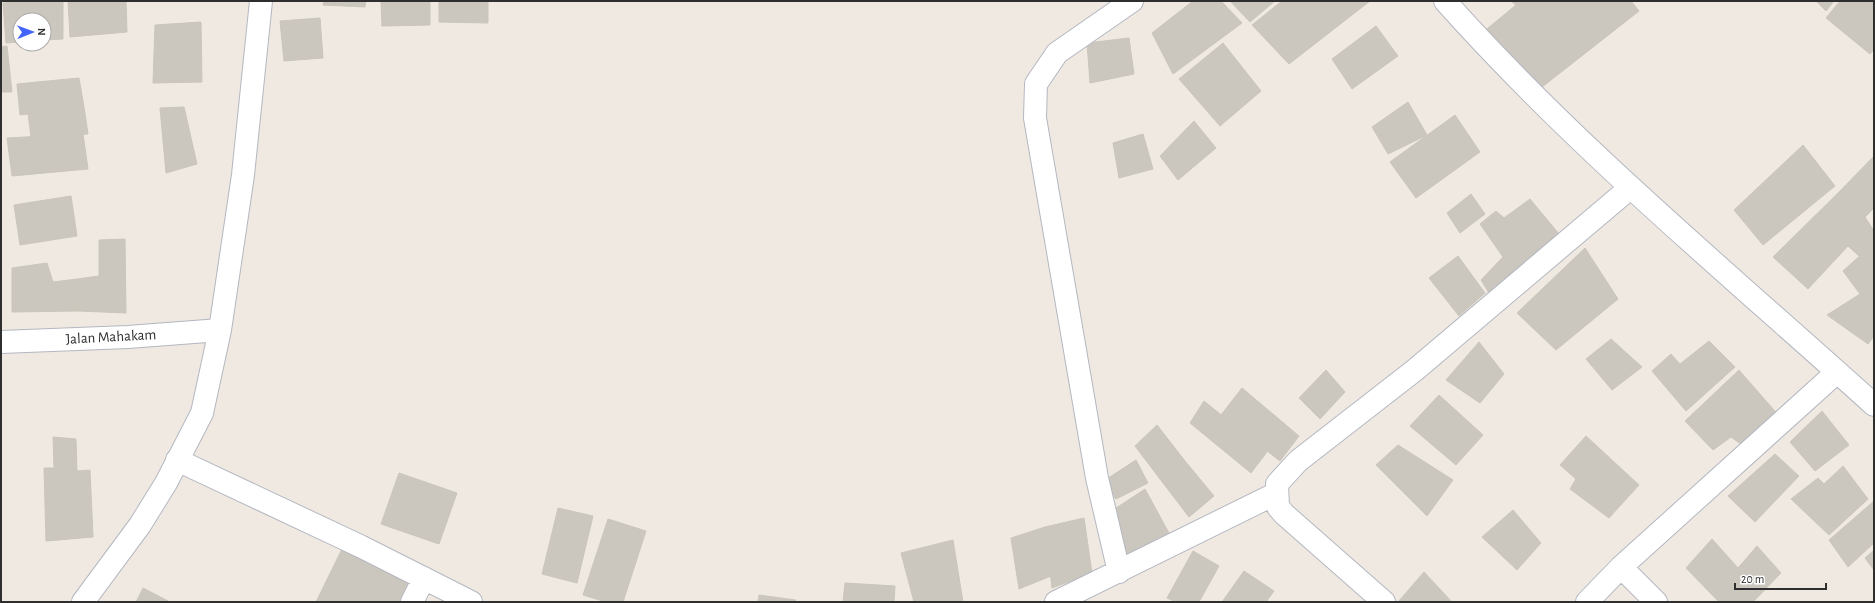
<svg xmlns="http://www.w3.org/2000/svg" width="1875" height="603" viewBox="0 0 1875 603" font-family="'Alegreya Sans',sans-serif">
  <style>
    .building { fill: #cbc7bf; stroke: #cbc5ba }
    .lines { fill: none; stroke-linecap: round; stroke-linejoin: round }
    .minor-casing { stroke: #b4b7c1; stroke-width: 24 }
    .minor { stroke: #fff; stroke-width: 22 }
    .labels { text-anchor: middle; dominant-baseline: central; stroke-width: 3; stroke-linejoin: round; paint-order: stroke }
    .street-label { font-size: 15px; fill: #2e2e2e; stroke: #fff }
  </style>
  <rect width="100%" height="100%" fill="#efe9e1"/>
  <path class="building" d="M35 1H63V39L44 40V20H20V42L6 43 3 3Z
    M68 1H126L127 32 70 37Z
    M324 1H366L365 7 323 5Z
    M381 1H430V25L382 26Z
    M439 1H488V23L439 22Z
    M1193 1H1221L1242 23 1173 74 1152 33Z
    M1230 1H1275L1250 22Z
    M1282 1H1370L1289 64 1252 25Z
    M1511 1H1631L1639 11 1537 91 1482 33 1516 5Z
    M1816 1H1834L1826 11Z
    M1840 1H1874V49L1870 54 1826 18Z
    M320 18 323 58 284 61 280 21Z
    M201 22 202 82 153 83 155 25Z
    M1376 26 1398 56 1352 89 1332 59Z
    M1129 38 1134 74 1090 83 1087 43Z
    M1223 43 1261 91 1220 126 1179 79Z
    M7 46 12 92H1V47Z
    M79 78 84 107 20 115 17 84Z
    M1408 102 1427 135 1388 154 1372 127Z
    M84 107 88 134 31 137 28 113Z
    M184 107 197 164 166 173 160 108Z
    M1455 115 1480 152 1416 198 1390 162Z
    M1194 121 1216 148 1178 180 1160 156Z
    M83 134 88 169 12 176 7 138Z
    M1143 134 1153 169 1119 178 1113 143Z
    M1803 145 1835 186 1763 245 1734 210Z
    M1874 156V208L1865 217 1840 191Z
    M1840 191 1865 217 1874 231V243L1859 256 1848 246 1808 289 1773 257Z
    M1471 194 1485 214 1460 233 1447 213Z
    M71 196 77 236 20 245 14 205Z
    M1530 199 1564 240 1534 265 1504 218Z
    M1496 211 1504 218 1521 245 1503 257 1480 224Z
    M125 239 126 313 79 311 77 279 99 276V240Z
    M1874 243V336L1868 344 1827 315 1860 294 1843 271Z
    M1521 245 1534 265 1493 300 1481 280 1503 257Z
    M1585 248 1618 299 1556 350 1517 313Z
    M1458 256 1485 293 1459 316 1429 278Z
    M47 263 53 282 77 279 79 311 12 312V268Z
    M1611 339 1642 367 1612 390 1586 359Z
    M1709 341 1735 367 1686 411 1652 371 1671 354 1680 364Z
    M1479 342 1504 374 1480 403 1446 380Z
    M1326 370 1345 392 1320 419 1299 398Z
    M1739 370 1780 417 1745 447 1731 437 1713 450 1685 421Z
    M1242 388 1299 436 1280 461 1221 415Z
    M1439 395 1483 435 1456 465 1410 426Z
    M1204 401 1267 452 1251 473 1190 423Z
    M1822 411 1849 445 1815 471 1790 442Z
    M1157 425 1185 461 1163 483 1135 446Z
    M1586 436 1639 485 1609 518 1570 489 1576 479 1560 465Z
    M53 437 76 439 77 471 90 470 93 537 46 541 44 468H54Z
    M1398 445 1453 480 1427 516 1376 465Z
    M1775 454 1799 476 1755 522 1728 496Z
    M1136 460 1148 483 1116 499 1102 482Z
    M1185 461 1214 496 1189 517 1163 483Z
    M1843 466 1868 499 1829 535 1791 499 1818 478 1824 484Z
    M399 473 457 493 439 544 381 524Z
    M1145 489 1169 533 1129 557 1107 514Z
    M1874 501V543L1848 567 1829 540Z
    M558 508 593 516 577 583 542 574Z
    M1513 510 1541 543 1517 570 1482 537Z
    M1084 518 1092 573 1052 588 1045 527Z
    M608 519 646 531 623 602H606L583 595Z
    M1045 527 1051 576 1019 589 1011 538Z
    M1712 539 1738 568 1757 546 1781 573 1753 602H1719L1686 568Z
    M953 540 963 602H914L901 553Z
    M342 549 380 568 364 602H316Z
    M1874 550V570L1865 558Z
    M1193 551 1219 566 1199 602H1176L1167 598Z
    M380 568 412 585 404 602H364Z
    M1244 571 1274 591 1266 602H1222Z
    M1424 572 1452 602H1398Z
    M845 583 895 586 894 602H843Z
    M143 588 170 602H136Z
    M759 595 796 600 795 602H758Z"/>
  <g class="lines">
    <g class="minor-casing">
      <path id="minor" d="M1445 1C1576 148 1728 273 1874 405
        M1 342 128 337 220 330
        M177 460 360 546 471 602
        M1621 567 1656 602
        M1119 572 1097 478 1035 118 1036 84 1057 53 1132 1
        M83 602 140 525 166 483 202 413 220 330 243 175 261 1
        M412 602 424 578
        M1056 602 1277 493
        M1384 602 1284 514 1278 507 1277 484 1298 461 1415 370 1630 188
        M1587 602 1621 567 1837 372"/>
    </g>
    <use href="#minor" class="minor"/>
  </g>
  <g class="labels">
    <g class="street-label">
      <text transform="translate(111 337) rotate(-3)">Jalan Mahakam</text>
    </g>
  </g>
  <rect width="1875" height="603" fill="none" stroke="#2e2e2e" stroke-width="4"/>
  <g transform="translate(32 32) rotate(89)"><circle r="19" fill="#ffffff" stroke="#ababab"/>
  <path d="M0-3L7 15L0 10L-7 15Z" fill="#4264fb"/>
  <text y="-6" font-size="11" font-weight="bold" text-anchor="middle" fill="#2e2e2e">N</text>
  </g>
  <path d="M1735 583v6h91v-6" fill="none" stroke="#2e2e2e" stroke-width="2"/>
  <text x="1741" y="583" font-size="12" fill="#2e2e2e" stroke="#ffffff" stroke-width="3" paint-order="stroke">20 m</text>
</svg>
